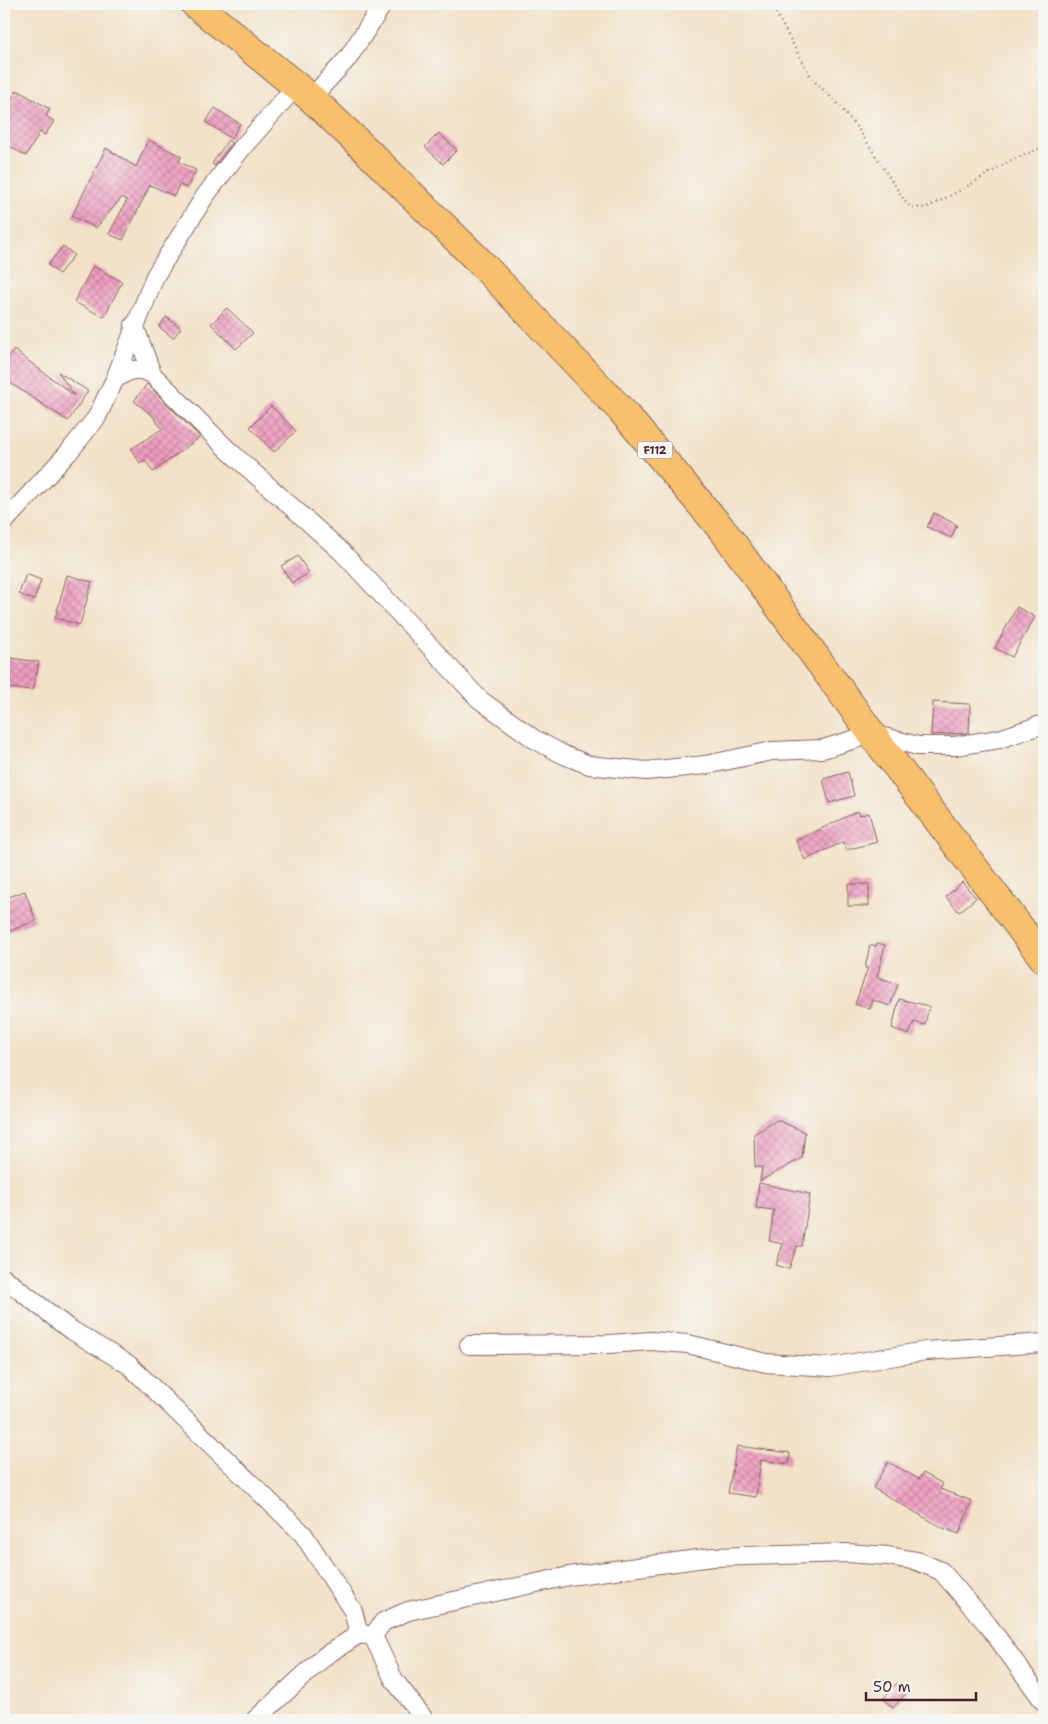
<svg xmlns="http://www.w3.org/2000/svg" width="1048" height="1724" viewBox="0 0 1048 1724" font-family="'Shantell Sans',sans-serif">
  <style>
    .building { fill: url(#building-cross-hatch) }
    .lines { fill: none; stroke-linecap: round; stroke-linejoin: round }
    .minor-casing { stroke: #856361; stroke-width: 20 }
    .primary-casing { stroke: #856361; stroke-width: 30 }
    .path { stroke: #856361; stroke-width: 2.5; stroke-dasharray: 1 4; stroke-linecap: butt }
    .minor { stroke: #fff; stroke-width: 18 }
    .primary { stroke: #f7c06c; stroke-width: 28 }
    .labels { text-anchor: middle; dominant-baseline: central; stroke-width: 5; stroke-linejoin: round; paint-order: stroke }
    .shield { fill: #f6f6f2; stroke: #7e6067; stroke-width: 1 }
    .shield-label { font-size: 11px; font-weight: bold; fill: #4a1f2b }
  </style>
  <defs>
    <pattern id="building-cross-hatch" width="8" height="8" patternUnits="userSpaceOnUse" patternTransform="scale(1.25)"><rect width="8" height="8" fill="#ee9ec0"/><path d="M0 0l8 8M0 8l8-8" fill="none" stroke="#c3809c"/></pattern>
  </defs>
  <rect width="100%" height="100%" fill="#f6f6f2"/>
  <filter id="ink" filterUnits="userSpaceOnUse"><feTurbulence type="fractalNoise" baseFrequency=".02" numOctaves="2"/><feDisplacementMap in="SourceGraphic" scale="10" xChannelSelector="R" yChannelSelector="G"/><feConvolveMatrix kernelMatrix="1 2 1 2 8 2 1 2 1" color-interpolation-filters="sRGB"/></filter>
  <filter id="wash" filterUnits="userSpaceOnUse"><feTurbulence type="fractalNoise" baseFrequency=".0096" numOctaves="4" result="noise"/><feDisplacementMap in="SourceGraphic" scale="20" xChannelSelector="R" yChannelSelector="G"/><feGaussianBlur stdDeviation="1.12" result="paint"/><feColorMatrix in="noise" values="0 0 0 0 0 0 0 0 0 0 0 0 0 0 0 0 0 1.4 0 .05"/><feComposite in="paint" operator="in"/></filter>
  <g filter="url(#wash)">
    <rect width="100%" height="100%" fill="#f2e1c6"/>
    <g id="blocks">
      <path class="building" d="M17 90 50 109 46 116 54 121 45 135 40 132 26 156 4 143V113Z
        M215 108 240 124 231 139 206 122Z
        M439 133 457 150 443 164 425 147Z
        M148 140 181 156 179 162 196 170 187 188 179 185 174 196 150 185 123 240 109 234 127 200 122 197 96 228 72 216 106 148 136 167Z
        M228 140 232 143 215 166 212 164Z
        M63 246 74 255 59 274 48 265Z
        M93 266 122 282 104 317 74 302Z
        M227 308 253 333 236 349 211 324Z
        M166 317 181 328 173 338 159 327Z
        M14 350 75 396 58 372 88 391 68 421 4 379V363Z
        M147 384 200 437 153 472 145 460 140 463 131 449 162 429 152 415 134 401Z
        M271 406 296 431 274 452 250 427Z
        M934 513 957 525 951 538 927 527Z
        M298 556 309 573 292 583 281 566Z
        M26 574 41 580 34 600 19 594Z
        M67 575 92 582 80 625 55 618Z
        M1017 607 1035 617 1012 657 995 648Z
        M4 657 39 662 33 690 4 688Z
        M933 702 970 704 969 733 931 735Z
        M848 772 854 796 829 803 823 779Z
        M858 811 860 815 869 813 877 842 846 850 843 842 805 860 796 841Z
        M962 882 976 898 959 912 946 897Z
        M848 884H869V906H848Z
        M25 891 36 921 4 933V899Z
        M877 943 885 945 877 977 898 984 890 1006 873 1000 870 1009 855 1004 868 968H865L870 945 876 946Z
        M899 999 929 1006 925 1025 914 1022 909 1035 892 1028Z
        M777 1120 805 1132 802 1158 760 1181 762 1167H755L754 1134Z
        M759 1183 810 1194 802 1246H797L789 1269 776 1265 783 1244 769 1241 774 1210 756 1208Z
        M737 1446 790 1453 789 1464 761 1460 756 1497 728 1493Z
        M888 1462 919 1479 923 1473 943 1484 940 1489 972 1501 959 1534 943 1528 873 1488Z
        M897 1683 907 1692 893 1708 883 1699Z"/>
    </g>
  </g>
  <g filter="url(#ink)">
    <use href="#blocks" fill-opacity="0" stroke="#856361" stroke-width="1"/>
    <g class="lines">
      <g class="minor-casing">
        <path id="minor" d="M311 98 348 58 383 4
          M134 325 152 374
          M115 379C129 370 136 366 152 374L227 449 342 552 479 699 534 739 564 755 589 765 646 771 706 765 772 751 823 749 872 734 918 746H955L999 739 1044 724
          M4 522 68 453 97 417 115 379 155 276 205 196 242 148 296 86
          M4 1278 68 1328 129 1365 303 1534 353 1611 359 1634 325 1656 255 1720
          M469 1345 609 1344 651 1341 688 1344 766 1363 830 1367 926 1351 1044 1343
          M359 1634 373 1636 383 1622 408 1611 569 1576 713 1557 847 1553 888 1556 917 1561 941 1571 988 1625 1044 1702
          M373 1636 394 1680 425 1720"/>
      </g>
      <g class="primary-casing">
        <path id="primary" d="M195 4 311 98 367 151 479 261 622 411 725 533 872 734 1044 959"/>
      </g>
      <path class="path" d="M771 4 812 79 836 102 859 130 906 203 911 207 926 208 961 190 1011 160 1044 147"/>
      <use href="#minor" class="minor"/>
      <use href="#primary" class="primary"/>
    </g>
  </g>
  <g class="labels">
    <rect class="shield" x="637.5" y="441.5" width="35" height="17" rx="4"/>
    <g class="shield-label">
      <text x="655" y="450">F112</text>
    </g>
  </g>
  <rect width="1048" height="1724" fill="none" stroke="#f6f6f2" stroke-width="20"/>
  <path d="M866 1692v8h110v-8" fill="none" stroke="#4a1f2b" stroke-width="2.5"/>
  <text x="873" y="1692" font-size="15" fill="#4a1f2b" stroke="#f6f6f2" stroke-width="4" paint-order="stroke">50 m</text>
</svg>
